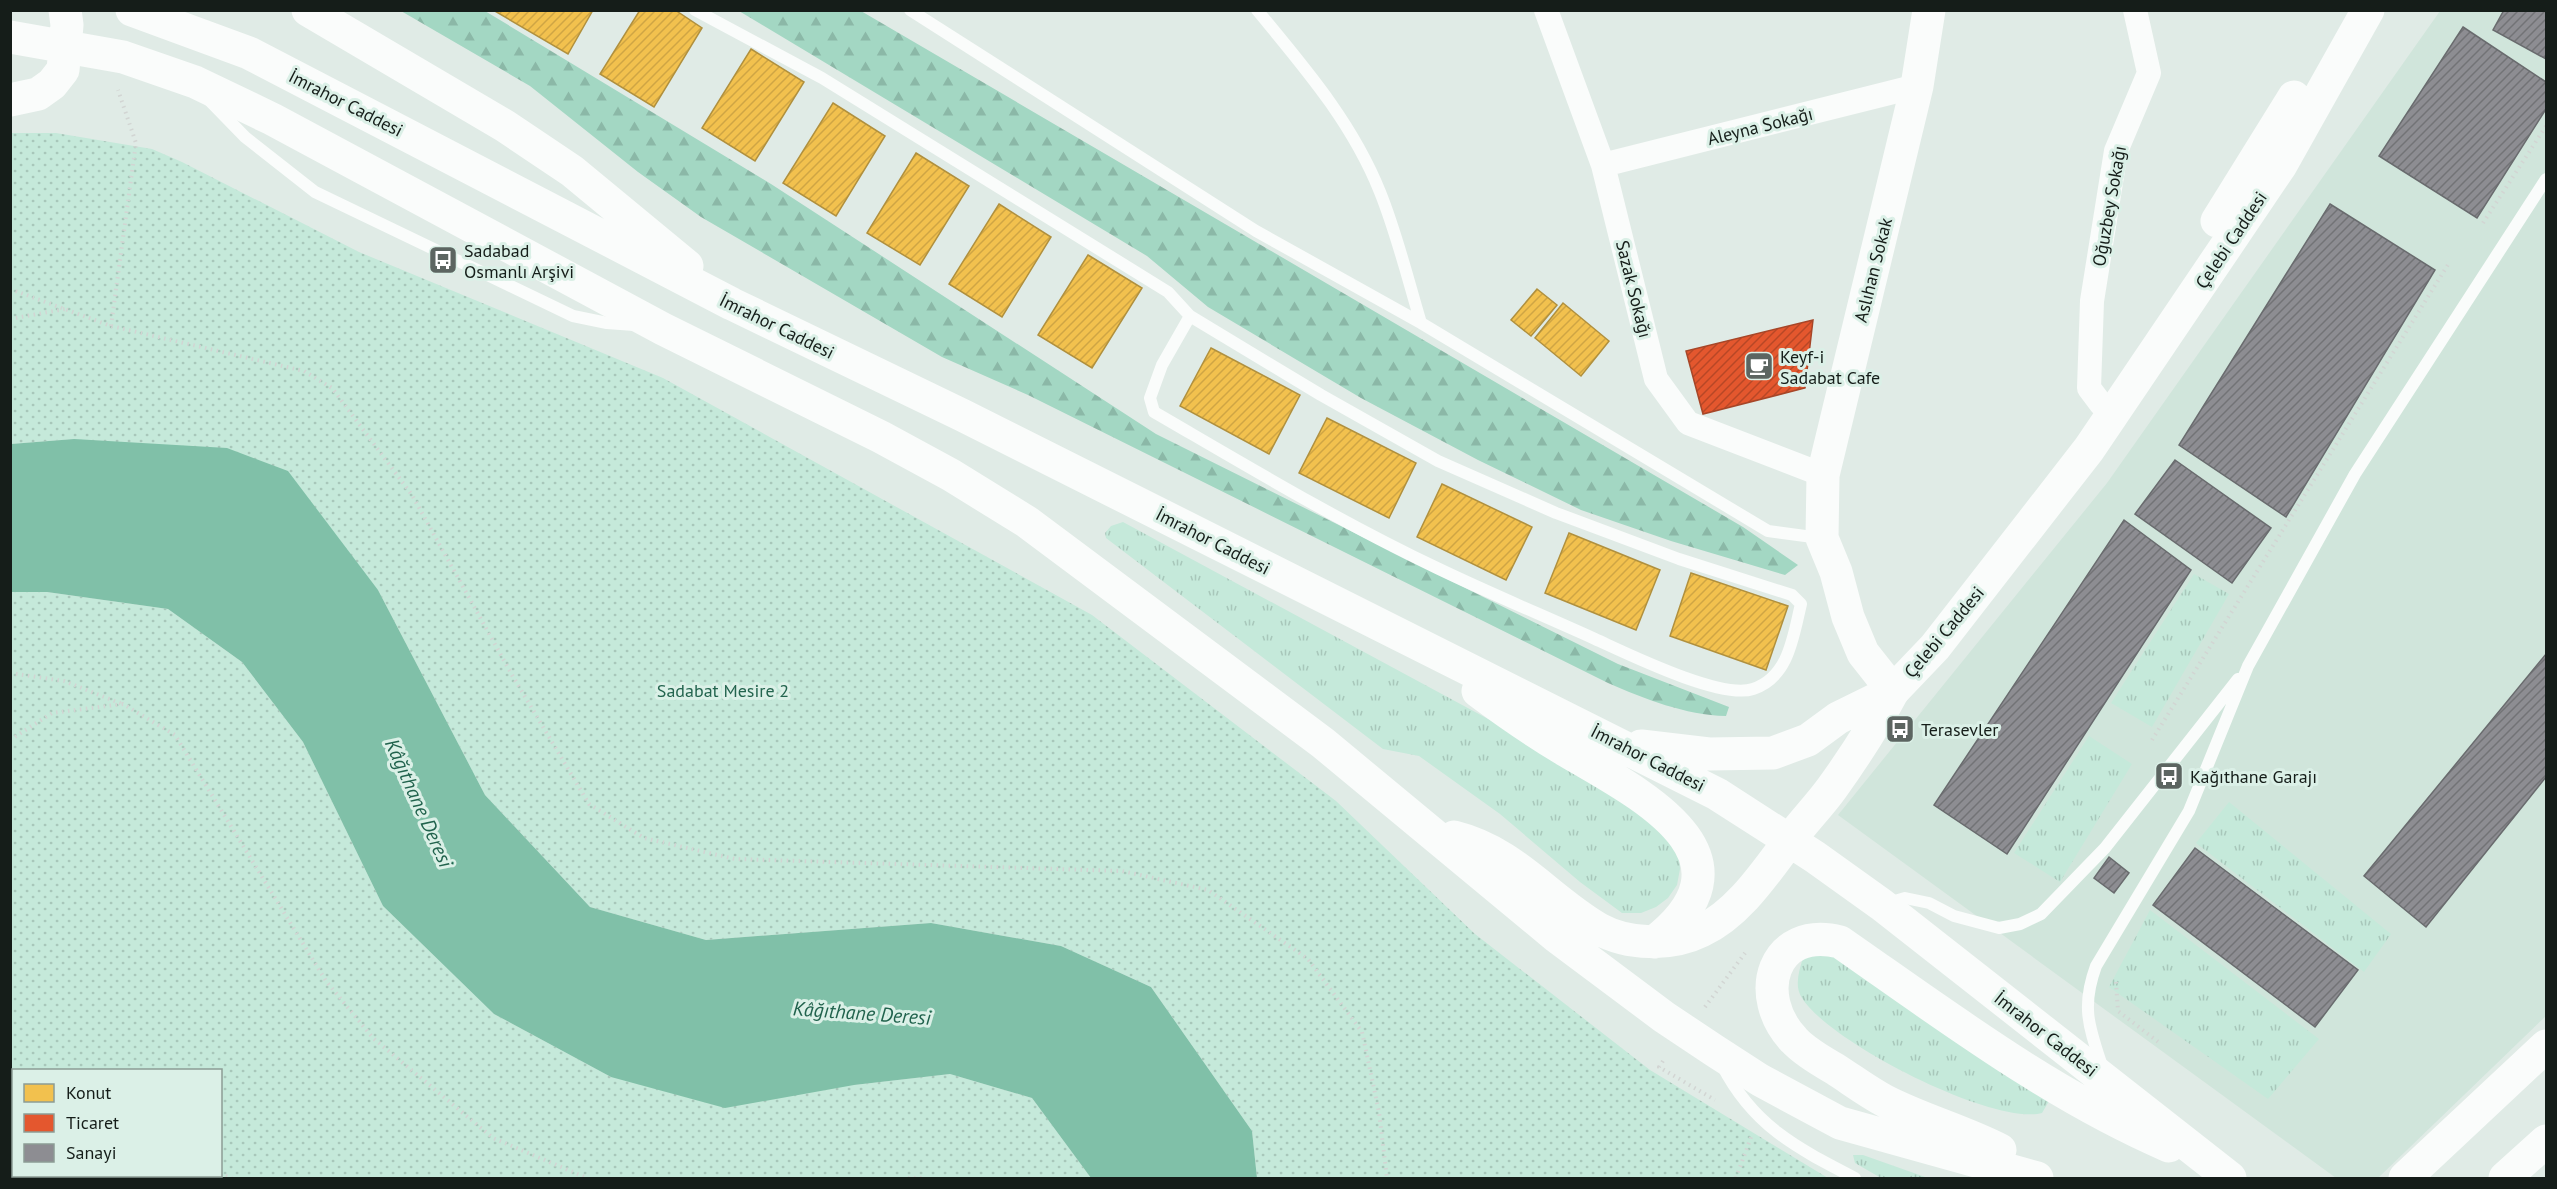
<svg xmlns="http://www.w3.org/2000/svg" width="2557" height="1189" viewBox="0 0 2557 1189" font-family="'PT Sans',sans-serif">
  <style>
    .built { fill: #d0e5db }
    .grass { fill: url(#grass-tufts) }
    .forest { fill: url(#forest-firs) }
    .park { fill: url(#park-dots); fill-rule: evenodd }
    .water { fill: #80c0a8 }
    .homes { fill: url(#homes-hatch); stroke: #b0903e; stroke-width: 1.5 }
    .shops { fill: url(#shops-hatch); stroke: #a64628; stroke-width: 1.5 }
    .industry { fill: url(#industry-hatch); stroke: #696b6e; stroke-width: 1.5 }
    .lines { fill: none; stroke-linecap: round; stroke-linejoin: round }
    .path { stroke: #d2d5d3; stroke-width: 4; stroke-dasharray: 1.5 4.5; stroke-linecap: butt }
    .lane { stroke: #fafcfb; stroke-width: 12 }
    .street { stroke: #fafcfb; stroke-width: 24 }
    .secondary { stroke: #fafcfb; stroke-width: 33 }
    .primary { stroke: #fafcfb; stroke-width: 33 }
    .highway { stroke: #fafcfb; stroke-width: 33 }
    .labels { text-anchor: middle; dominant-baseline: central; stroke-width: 6; stroke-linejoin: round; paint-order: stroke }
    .street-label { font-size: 18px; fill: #151d19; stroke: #dbf0e7 }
    .poi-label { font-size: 18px; fill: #151d19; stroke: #dbf0e7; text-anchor: start }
    .park-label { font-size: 18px; fill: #23644e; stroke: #dbf0e7 }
    .water-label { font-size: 20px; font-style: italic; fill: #21634d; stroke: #dbf0e7 }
  </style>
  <defs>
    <pattern id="grass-tufts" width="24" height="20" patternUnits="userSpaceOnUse" patternTransform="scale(1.5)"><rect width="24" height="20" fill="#c5e9da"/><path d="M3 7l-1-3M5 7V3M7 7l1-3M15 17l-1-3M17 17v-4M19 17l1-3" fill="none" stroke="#a8c7ba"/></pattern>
    <pattern id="forest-firs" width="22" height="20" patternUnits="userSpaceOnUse" patternTransform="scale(1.5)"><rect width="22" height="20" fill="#a3d7c3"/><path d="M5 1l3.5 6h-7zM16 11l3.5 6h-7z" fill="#8bb8a7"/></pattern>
    <pattern id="park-dots" width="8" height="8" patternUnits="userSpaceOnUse" patternTransform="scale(1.5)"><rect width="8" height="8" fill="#c5e9da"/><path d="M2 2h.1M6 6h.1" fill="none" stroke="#a8c7ba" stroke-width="1.8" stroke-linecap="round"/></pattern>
    <pattern id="homes-hatch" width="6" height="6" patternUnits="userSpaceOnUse" patternTransform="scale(1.5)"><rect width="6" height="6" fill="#f2c14e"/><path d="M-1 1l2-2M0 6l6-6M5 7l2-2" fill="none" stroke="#cfa544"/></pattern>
    <pattern id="shops-hatch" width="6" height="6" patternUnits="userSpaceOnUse" patternTransform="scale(1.5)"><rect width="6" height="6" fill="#e4572e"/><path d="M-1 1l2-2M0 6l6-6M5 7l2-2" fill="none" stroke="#b84726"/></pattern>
    <pattern id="industry-hatch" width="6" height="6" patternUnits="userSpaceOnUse" patternTransform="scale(1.5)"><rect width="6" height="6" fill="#8d8d92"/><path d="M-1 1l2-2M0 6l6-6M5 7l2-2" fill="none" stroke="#727376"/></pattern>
  </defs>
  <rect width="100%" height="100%" fill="#e0ebe6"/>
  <path class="built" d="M2440 11H2546V1016L2378 1178H2336L1838 815 2107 483Z"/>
  <path class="grass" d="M1123 522 1490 720 1614 797 1664 831 1679 851 1680 869 1677 885 1668 898 1656 907 1641 913H1622L1580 882 1500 814 1419 756 1383 749 1106 538 1105 533 1111 526Z
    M2194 574 2229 594 2152 727 2111 703Z
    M2089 736 2132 764 2060 882 2014 853Z
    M2229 802 2391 934 2364 972 2196 843Z
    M2150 910 2319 1039 2268 1099 2109 987Z
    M1815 954 1836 955 2049 1101 2042 1113C1993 1126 1829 1042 1802 998 1794 986 1799 971 1803 958Z
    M1853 1155H1863L1928 1178H1881L1855 1163Z"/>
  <path class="forest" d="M401 11H485L771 184 1156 434 1618 664 1729 707 1726 716C1685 715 1645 699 1608 683L1028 395 942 357 701 217 638 172 530 86Z
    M739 11H861L1743 527 1798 565 1785 575 1671 541 1581 510 1478 460 1361 398 1208 307 1147 256Z"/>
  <path class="park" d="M11 133H56L152 149 182 162 359 252 663 378 1092 615 1336 801 1475 934 1650 1070 1828 1178H1257L1252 1131 1151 987 1061 946 931 923 706 940 590 907 485 795 378 590 74 439 11 444Z
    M10 592H47L168 609 242 662 303 742 383 906 494 1014 611 1077 854 1085 950 1074 1032 1098 1091 1178H11ZM14 1070H220V1176H14Z"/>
  <path class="water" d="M74 439 227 448 288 471 378 590 485 795 590 907 706 940 931 923 1061 946 1151 987 1252 1131 1257 1178H1091L1032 1098 950 1074 854 1085 725 1108 611 1077 494 1014 383 906 303 742 242 662 168 609 47 592H11V444Z"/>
  <path class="homes" d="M493 10H593L568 54Z
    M640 10H675L702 28 654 107 600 74Z
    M751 49 804 82 755 161 702 128Z
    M833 103 885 136 836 216 783 183Z
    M916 153 969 186 920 265 867 233Z
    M999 204 1051 237 1002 317 949 284Z
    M1088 255 1142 288 1092 368 1038 335Z
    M1537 289 1557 305 1531 336 1511 320Z
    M1563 303 1609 341 1581 376 1535 338Z
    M1211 348 1300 395 1269 454 1180 406Z
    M1327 418 1416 463 1389 518 1299 473Z
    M1442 484 1532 527 1506 580 1417 537Z
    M1569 533 1660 570 1636 630 1545 593Z
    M1691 573 1788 606 1766 670 1670 636Z"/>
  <path class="shops" d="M1813 320 1805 388 1703 414 1686 351Z"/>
  <path class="industry" d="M2504 10H2546V59L2493 30Z
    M2463 27 2546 82V109L2477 218 2379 156Z
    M2330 204 2435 270 2286 517 2179 445Z
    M2175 460 2271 528 2232 583 2135 514Z
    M2124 520 2191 570 2007 854 1934 805Z
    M2546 654V777L2426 927 2364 876Z
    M2195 848 2358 970 2315 1027 2153 905Z
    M2109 857 2129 873 2114 893 2094 878Z"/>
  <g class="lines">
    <path class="path" d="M2483 223 2546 126
      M10 289 111 326 304 371 332 388 412 495 512 675 589 804 644 838 735 859 1122 871 1208 890 1308 959 1362 1032 1379 1112 1387 1178
      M10 319 65 309
      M111 326 136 143 118 90
      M10 673 64 681 122 704
      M10 740 52 713 123 704 175 735 326 981 373 1038 493 1138 587 1178
      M2152 740 2449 263
      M2116 982 2118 1011 2161 1044
      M1705 1007 1745 953
      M1663 1061 1659 1067 1715 1100
      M10 1122 14 1123
      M220 1174 232 1178
      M908 1178H924
      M1736 1178 1751 1137"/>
    <path class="lane" d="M695 10 822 78 1168 292 1190 316 1321 395 1438 461 1556 513 1679 559 1792 595 1801 604C1793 637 1789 677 1753 689 1721 700 1626 653 1595 639 1542 615 1489 593 1437 568 1340 522 1247 466 1154 412L1150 398 1162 365 1190 316
      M910 10 1256 231 1421 323
      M1257 10C1304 67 1352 122 1380 192 1397 234 1408 280 1421 323L1768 531 1820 538
      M209 100 245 137 315 192 573 316 607 323 634 325
      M1885 904 1905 898 1929 903 1954 916 1999 928 2020 924 2041 914 2105 848 2238 679
      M1722 1065C1753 1126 1797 1148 1855 1178
      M2102 1066C2089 1027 2081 1007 2096 966L2189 811 2248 666 2355 474 2546 179"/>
    <path class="street" d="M1546 10 1603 165 1656 379 1688 423 1823 475
      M1603 165 1917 86
      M2101 404 2089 388 2092 301 2116 151 2149 73 2135 10"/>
    <path class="secondary" d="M2217 221 2294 97
      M1893 691 1935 647 2089 449 2281 165 2368 10
      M1893 691 1863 653 1848 617 1836 572 1822 538 1823 475 1917 86 1929 10"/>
    <path class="primary" d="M132 10 249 53 732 304 962 415 1717 794 1815 857 1882 905 2230 1178
      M308 10 505 126 572 171 687 266
      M10 37 123 57 195 82 272 119 663 329 881 437 951 475 1027 522 1323 743 1557 937 1664 1017 1715 1051 1760 1080 1840 1123 2037 1178
      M10 100 38 94 52 84 63 70 67 25 65 10
      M1478 691C1506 712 1535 732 1565 750 1638 793 1766 855 1654 942
      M1641 746 1709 754 1773 753 1808 740 1838 718 1893 691
      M1454 837C1515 852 1548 900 1599 929 1628 945 1671 946 1701 931 1738 914 1765 873 1789 841 1803 822 1819 806 1832 788 1855 756 1875 725 1893 691
      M2000 1150C1963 1131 1922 1120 1885 1101 1868 1092 1852 1080 1835 1069 1821 1061 1804 1051 1794 1040 1752 996 1772 925 1840 942 1945 1015 2051 1095 2169 1146"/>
    <path class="highway" d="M2405 1178 2546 1046
      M2505 1178 2546 1141"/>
  </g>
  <defs>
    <g id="bus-square" transform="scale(1.5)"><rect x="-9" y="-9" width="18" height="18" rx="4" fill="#5c6561" stroke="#dbf0e7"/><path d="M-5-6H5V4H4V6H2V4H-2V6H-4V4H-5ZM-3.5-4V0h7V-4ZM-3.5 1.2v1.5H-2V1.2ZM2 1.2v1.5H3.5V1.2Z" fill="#fff"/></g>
    <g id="cafe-square" transform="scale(1.5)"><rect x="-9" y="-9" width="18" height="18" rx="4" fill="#5c6561" stroke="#dbf0e7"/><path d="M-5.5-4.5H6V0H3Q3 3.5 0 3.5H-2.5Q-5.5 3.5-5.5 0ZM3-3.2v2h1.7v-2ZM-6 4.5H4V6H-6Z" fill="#fff"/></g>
  </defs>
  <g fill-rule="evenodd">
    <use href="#bus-square" x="443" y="260"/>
    <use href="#cafe-square" x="1759" y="366"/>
    <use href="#bus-square" x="1900" y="729"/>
    <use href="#bus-square" x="2169" y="776"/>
  </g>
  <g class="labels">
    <g class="street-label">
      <text transform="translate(346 103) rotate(27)">İmrahor Caddesi</text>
      <text transform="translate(1760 126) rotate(-14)">Aleyna Sokağı</text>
      <text transform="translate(2109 206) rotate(-80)">Oğuzbey Sokağı</text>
      <text transform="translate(2231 240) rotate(-56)">Çelebi Caddesi</text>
      <text transform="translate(1873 270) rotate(-76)">Aslıhan Sokak</text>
      <text transform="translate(1634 289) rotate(76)">Sazak Sokağı</text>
      <text transform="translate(777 326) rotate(26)">İmrahor Caddesi</text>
      <text transform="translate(1213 541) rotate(27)">İmrahor Caddesi</text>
      <text transform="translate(1944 632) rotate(-50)">Çelebi Caddesi</text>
      <text transform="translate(1648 758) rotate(27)">İmrahor Caddesi</text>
      <text transform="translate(2046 1034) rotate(38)">İmrahor Caddesi</text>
    </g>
    <g class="poi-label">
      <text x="464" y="250">Sadabad<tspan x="464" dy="21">Osmanlı Arşivi</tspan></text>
      <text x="1780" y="356">Keyf-i<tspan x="1780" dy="21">Sadabat Cafe</tspan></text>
      <text x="1921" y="729">Terasevler</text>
      <text x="2190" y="776">Kağıthane Garajı</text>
    </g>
    <g class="park-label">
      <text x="723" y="690">Sadabat Mesire 2</text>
    </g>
    <g class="water-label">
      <text transform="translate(419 803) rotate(66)">Kâğıthane Deresi</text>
      <text transform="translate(862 1013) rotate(4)">Kâğıthane Deresi</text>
    </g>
  </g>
  <rect width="2557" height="1189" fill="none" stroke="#151d19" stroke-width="24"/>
  <rect x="12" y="1069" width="210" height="108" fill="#dbf0e7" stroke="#8c9c95" stroke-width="1.5"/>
  <rect x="24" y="1084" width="30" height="18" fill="#f2c14e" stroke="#8c9c95" stroke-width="1.5"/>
  <text x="66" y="1099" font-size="18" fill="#151d19">Konut</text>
  <rect x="24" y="1114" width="30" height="18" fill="#e4572e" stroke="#8c9c95" stroke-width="1.5"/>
  <text x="66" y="1129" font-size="18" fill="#151d19">Ticaret</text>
  <rect x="24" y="1144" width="30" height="18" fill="#8d8d92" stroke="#8c9c95" stroke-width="1.5"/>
  <text x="66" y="1159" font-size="18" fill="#151d19">Sanayi</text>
</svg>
